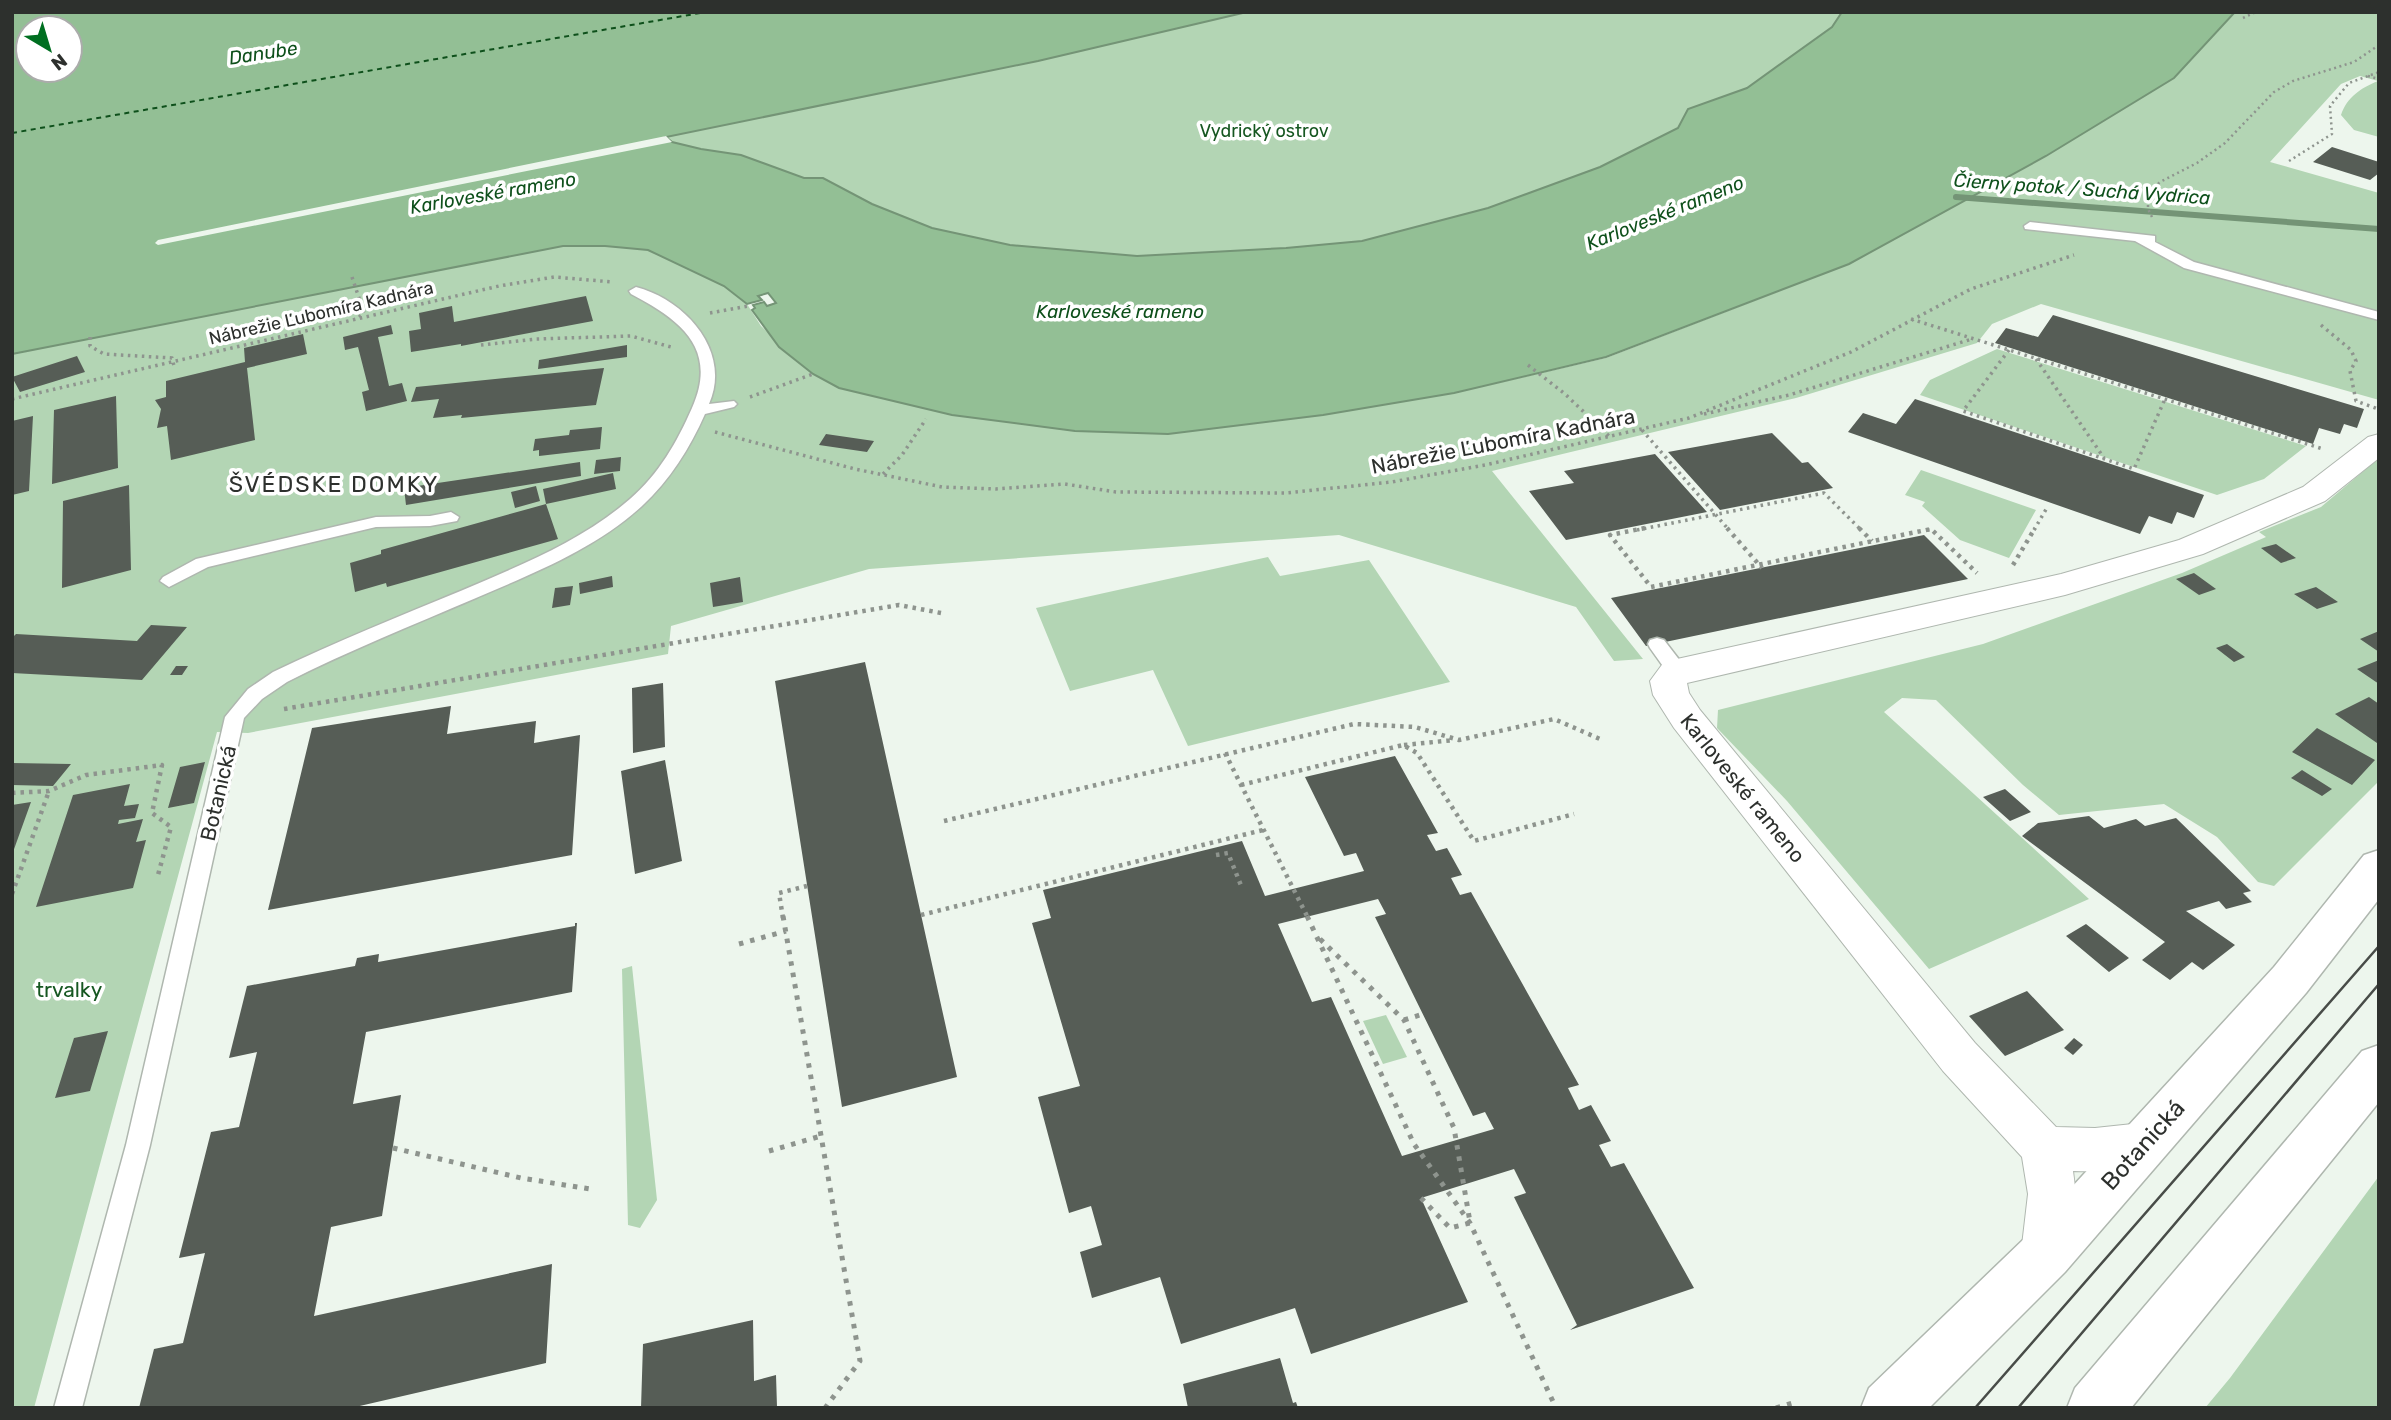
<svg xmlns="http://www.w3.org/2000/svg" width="2391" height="1420" viewBox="0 0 2391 1420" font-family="Rubik,sans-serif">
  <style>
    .green { fill: #b3d5b4 }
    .water { fill: #93bf95; stroke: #749476; stroke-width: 2; fill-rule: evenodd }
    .pier { fill: #edf6ed }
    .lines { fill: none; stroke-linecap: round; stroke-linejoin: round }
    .stream { stroke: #749476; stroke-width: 6 }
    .ferry { stroke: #0e501b; stroke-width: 2; stroke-dasharray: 5 4.5; stroke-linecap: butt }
    .building { fill: #565d56; fill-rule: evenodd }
    .service-casing { stroke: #afb7af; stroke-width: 3 }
    .minor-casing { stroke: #afb7af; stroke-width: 2 }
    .secondary-casing { stroke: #afb7af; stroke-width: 3 }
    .path-far3 { stroke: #8e948e; stroke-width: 2.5; stroke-dasharray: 2 3.5; stroke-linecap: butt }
    .path-far2 { stroke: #8e948e; stroke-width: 3.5; stroke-dasharray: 2.5 4.5; stroke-linecap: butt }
    .path-far1 { stroke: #8e948e; stroke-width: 4.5; stroke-dasharray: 3.5 5; stroke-linecap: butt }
    .path { stroke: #8e948e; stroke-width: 5; stroke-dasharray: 4.5 7; stroke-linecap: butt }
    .service { fill: #fff; fill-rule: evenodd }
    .minor { fill: #fff; fill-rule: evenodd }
    .secondary { fill: #fff; fill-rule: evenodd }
    .tram { stroke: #484c48; stroke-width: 2.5 }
    .labels { text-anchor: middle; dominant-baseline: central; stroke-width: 7; stroke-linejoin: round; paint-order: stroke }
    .far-park-label { font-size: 18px; fill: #165721; stroke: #fff }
    .far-street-label { font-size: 18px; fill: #2d302d; stroke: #fff }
    .far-water-label { font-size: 19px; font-style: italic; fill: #0e501b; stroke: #fff }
    .street-label { font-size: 21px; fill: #2d302d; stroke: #fff }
    .park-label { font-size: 21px; fill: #165721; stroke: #fff }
    .neighbourhood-label { font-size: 23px; letter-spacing: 2px; fill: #2d302d; stroke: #fff }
    .near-street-label { font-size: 24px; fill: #2d302d; stroke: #fff }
  </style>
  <rect width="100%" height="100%" fill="#edf6ed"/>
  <path class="green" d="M1247 12H1842L1832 27 1747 88 1688 109 1678 128 1600 167 1488 208 1362 241 1286 248 1137 256 1010 245 931 228 872 204 823 178H805L741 155 701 149 672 142 666 136 1038 61Z
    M2235 12H2379V137L2354 130 2341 115C2347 97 2361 88 2378 81L2360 76 2341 84 2270 162 2379 193V400L2041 304 1992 324 1977 343 1796 398 1492 471 1643 659 1614 661 1576 607 1339 535 869 569 671 626 668 654 248 733 217 732 34 1408H12V354L563 246H605L648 250 724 286 747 304 761 326 813 374 839 388 952 415 1004 422 1168 434 1323 415 1454 393 1606 358 1849 264 2046 156 2174 78Z
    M1997 349 2306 446 2264 479 2217 495 1920 395 1930 380Z
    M2379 458V781L2274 886 2258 882 2217 837 2164 804 2059 815 2023 785 1936 700 1902 698 1884 712 2089 899 1929 969 1787 801 1717 728 1718 710 1983 644 2182 573 2266 537 2259 532 2321 507Z
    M1921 470 2036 510 2009 558 1960 540 1922 506 1925 502 1905 495Z
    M1268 557 1280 576 1369 560 1450 682 1188 746 1153 670 1070 691 1036 608Z
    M632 966 657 1200 640 1228 628 1225 622 969Z
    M1386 1015 1407 1057 1383 1064 1363 1021Z
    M2379 1176V1408H2205L2230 1378Z"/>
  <path class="water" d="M12 12H1247L1038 61 666 137 672 142 701 149 741 155 804 178H823L872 204 932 228 1010 245 1137 256 1286 248 1362 241 1488 208 1600 167 1678 128 1688 109 1747 88 1832 27 1842 12H2235L2174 78 2046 156 1849 264 1606 357 1454 393 1323 415 1168 434 1075 431 952 415 839 388 813 374 779 347 752 310 755 308 753 305 764 302 767 306 776 303 768 293 758 296 762 300 747 304 724 286 648 250 605 246H563L12 354ZM28 28H70V70H28Z"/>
  <path class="pier" d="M666 136 672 142 158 245 155 243 158 240Z"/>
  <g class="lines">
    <path class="stream" d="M1956 197 2379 229"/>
    <path class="ferry" d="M12 133 706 12"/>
  </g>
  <path class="building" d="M2332 147 2379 162V173L2370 180 2313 162Z
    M586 296 593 321 461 346V344L411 352 409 331 421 329 419 313 452 306 454 322Z
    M2053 315 2364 409 2357 428 2344 424 2340 434 2319 428 2313 444 1995 343 2006 328 2038 337Z
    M391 325 393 334 378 337 389 386 402 383 407 401 366 411 362 392 369 390 358 347 345 350 343 337Z
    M303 334 307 354 247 368 255 440 171 460 167 426 157 428 161 409 155 400 166 397V381L245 362 244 348Z
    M627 345V357L538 369 539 360Z
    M77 356 85 372 20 392 12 377Z
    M604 368 596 405 461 418 462 415 433 418 439 399 411 402 416 387Z
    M116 396 118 468 52 484 54 410Z
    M1915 399 2204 495 2194 518 2177 512 2172 524 2149 516 2140 534 1848 432 1863 413 1896 424Z
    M33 416 29 491 12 495V421Z
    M602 427 600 449 539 456V450L533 451 535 439 569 435 570 430Z
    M1772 433 1802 463 1808 462 1833 488 1720 510 1668 452Z
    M826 434 874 441 867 452 819 445Z
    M1655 454 1707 512 1566 540 1529 491 1574 483 1564 471Z
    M621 457 620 471 594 474 596 460Z
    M580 462 581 476 406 505 404 488Z
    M613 473 616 489 546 504 543 489Z
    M129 485 131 570 62 588 63 501Z
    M536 486 540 501 515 508 511 492Z
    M546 504 558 539 387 587 386 583 355 592 350 563 381 554V550Z
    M1924 535 1968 579 1646 646 1611 598Z
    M2276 544 2296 558 2281 563 2261 548Z
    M2194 573 2216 589 2199 595 2176 579Z
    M612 576 613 587 580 594 579 583Z
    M740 577 743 602 713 607 710 583Z
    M573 586 570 605 552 608 555 588Z
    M2316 587 2338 602 2317 609 2294 594Z
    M151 625 187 627 142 680 12 673V638L16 634 137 641Z
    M2379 631V652L2360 639Z
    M2227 644 2245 657 2234 662 2216 648Z
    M2379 660V684L2357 669Z
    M865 662 957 1077 842 1107 775 681Z
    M176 666H188L182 675H170Z
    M663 683 665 747 633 753 632 688Z
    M2369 697 2379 704 2377 743 2335 714Z
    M451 706 447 734 536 721 534 743 580 735 572 855 268 910 312 728Z
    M2317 728 2375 760 2352 785 2292 752Z
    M1395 756 1438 833 1427 835 1436 851 1447 848 1462 875 1451 878 1460 895 1471 892 1579 1085 1568 1088 1579 1110 1591 1105 1611 1141 1599 1145 1611 1167 1624 1163 1694 1288 1570 1330 1577 1325 1514 1197 1526 1193 1514 1169 1421 1198 1468 1302 1311 1354 1295 1308 1181 1344 1160 1277 1092 1298 1080 1252 1102 1245 1091 1206 1069 1213 1038 1097 1080 1086 1032 923 1051 918 1043 890 1242 841 1265 896 1364 871 1356 853 1344 856 1305 777ZM1378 899 1386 914 1375 917 1473 1116 1485 1112 1494 1129 1402 1156 1331 997 1312 1002 1278 924Z
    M665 760 682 861 635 874 621 771Z
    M205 762 194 803 168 808 180 767Z
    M12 763 71 764 53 786 12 785Z
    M2302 770 2332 789 2322 796 2291 778Z
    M130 784 124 806 139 804 135 818 119 820 118 824 143 819 136 842 146 840 133 888 36 907 73 795Z
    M2005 789 2031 812 2010 821 1983 797Z
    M31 802 13 852H12V805Z
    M2089 816 2104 828 2136 819 2145 826 2176 818 2251 891 2243 893 2252 902 2226 909 2219 901 2186 911 2235 945 2203 970 2192 962 2170 980 2142 960 2165 942 2022 836 2038 823Z
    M575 923H577L572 992 366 1032 353 1104 401 1095 382 1216 331 1227 314 1316 552 1264 546 1363 351 1408H139L154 1349 183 1343 205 1253 179 1258 196 1191 211 1132 239 1127 257 1052 229 1058 247 986 355 966 357 958 379 954 378 962 575 926Z
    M2086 924 2129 958 2109 972 2066 936Z
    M2027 991 2064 1030 2005 1056 1969 1016Z
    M108 1031 90 1091 55 1098 74 1038Z
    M2074 1038 2083 1045 2073 1055 2064 1048Z
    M753 1320 754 1381 776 1375 777 1407 641 1408 643 1344Z
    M1280 1358 1293 1403 1296 1402 1298 1408H1188L1183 1384Z"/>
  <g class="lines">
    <g class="service-casing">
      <path id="service" d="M2030 222 2155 236V242L2194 262 2379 312V320L2184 268 2135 241 2025 229 2024 226Z
        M636 287C686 300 732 352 709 404L734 401 737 404 734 407 705 414C690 448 670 480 642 506 595 549 534 573 476 598 413 625 348 651 287 682L262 699 244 718 150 1145 82 1408H54L126 1145 225 717 248 689 273 672C335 642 400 616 463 590 521 565 582 541 630 499 659 474 677 442 692 408 719 348 679 319 631 294L629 291Z
        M451 512 459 517 457 521 430 526 376 527 208 567 169 587 160 581 163 577 196 559 376 517 430 516Z
        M1657 638 1664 640 1684 666 1686 671 1684 676H1670L1650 648 1648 644 1650 640Z"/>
    </g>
    <g class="minor-casing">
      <path id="minor" d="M2379 434V458L2325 501 2203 554 2065 595 1687 683 1689 693 1700 710 1975 1043 2056 1127 2095 1128 2142 1123 2159 1130 2166 1145 2159 1160C2131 1171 2102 1172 2073 1171 2078 1203 2077 1241 2064 1271L2046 1278 2028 1271 2021 1254 2028 1194 2022 1157 1943 1071 1674 728 1653 695 1650 681 1664 662 1677 659 2061 574 2179 540 2303 487 2368 437Z"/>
    </g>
    <g class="secondary-casing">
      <path id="secondary" d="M2379 850V899L2306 993 2065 1272 1929 1408H1861L1869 1388 2027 1236 2274 967 2364 855Z
        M2379 1045V1102L2131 1408H2067L2075 1388 2362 1051Z"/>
    </g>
    <path class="path-far3" d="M2243 18 2256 12
      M2368 76 2379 79
      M2289 161 2332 134 2330 106 2349 83 2379 72
      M2152 217 2148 209V193L2160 182 2197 163 2225 143 2274 92 2293 81 2354 62 2379 45"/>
    <path class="path-far2" d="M352 277 364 313 359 317
      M710 313 748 306
      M1911 319 2323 449
      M2321 325 2351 350 2356 361 2350 371 2356 401 2378 409
      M90 337V346L104 354 172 358 174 366
      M481 345 536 339 631 336 671 347
      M2009 350 1963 411 2134 469 2165 399
      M2036 359 2104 458
      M1528 365 1565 394 1610 437
      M750 397 813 374
      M12 399 499 286 554 277 613 282
      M1704 414 1789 395 1972 339
      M1642 430 1729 530
      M715 432 855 469 942 487 996 489 1065 484 1116 492 1285 493 1392 482 1485 465 1689 418 1851 352 1971 289 2074 255
      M883 474 902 455 926 419
      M1637 530 1824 493 1861 530
      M1927 530H1932
      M2034 530 2048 506"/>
    <path class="path-far1" d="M1645 528 1610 535 1651 587 1931 529 1977 573
      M1727 528 1762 568
      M1859 528 1872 541
      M2013 565 2035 528
      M284 709 899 605 941 613
      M1404 745 1454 740
      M1225 753 1308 918
      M1241 785 1403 745 1417 753 1474 841 1574 814
      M12 793 49 791 86 775 162 765 152 813 171 827 158 875
      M944 821 1354 724 1415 727 1459 740 1554 719 1600 739
      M1216 855 1228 853 1242 888
      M12 894 49 791
      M921 915 1263 830
      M783 918 779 893 807 886"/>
    <path class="path" d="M783 916 860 1361 825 1408
      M1307 916 1414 1144 1470 1223 1556 1408
      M1320 939 1404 1020 1454 1128 1470 1222
      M739 944 786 931
      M1404 1020 1423 1014
      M393 1148 521 1178 590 1189
      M769 1151 821 1136
      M1421 1198 1450 1228 1470 1223
      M1776 1408 1796 1402"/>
    <use href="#service" class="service"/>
    <use href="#minor" class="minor"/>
    <use href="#secondary" class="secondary"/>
    <path class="tram" d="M1975 1408 2379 946
      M2018 1408 2379 984"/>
  </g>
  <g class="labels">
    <g class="far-park-label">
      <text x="1264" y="131">Vydrický ostrov</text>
    </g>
    <g class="far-street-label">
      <text transform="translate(321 313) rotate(-13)">Nábrežie Ľubomíra Kadnára</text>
    </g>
    <g class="far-water-label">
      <text transform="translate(263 53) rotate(-9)">Danube</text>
      <text transform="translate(2082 189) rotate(4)">Čierny potok / Suchá Vydrica</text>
      <text transform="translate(493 193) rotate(-10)">Karloveské rameno</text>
      <text transform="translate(1665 213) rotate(-22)">Karloveské rameno</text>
      <text x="1120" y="311">Karloveské rameno</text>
    </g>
    <g class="street-label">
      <text transform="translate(1503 441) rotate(-11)">Nábrežie Ľubomíra Kadnára</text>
      <text transform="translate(1743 788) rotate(51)">Karloveské rameno</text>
      <text transform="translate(218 793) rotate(-77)">Botanická</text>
    </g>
    <g class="park-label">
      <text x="69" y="989">trvalky</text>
    </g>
    <g class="neighbourhood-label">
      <text x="334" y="484">ŠVÉDSKE DOMKY</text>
    </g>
    <g class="near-street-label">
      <text transform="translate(2143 1145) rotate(-48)">Botanická</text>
    </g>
  </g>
  <rect width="2391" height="1420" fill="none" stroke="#2d302d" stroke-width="28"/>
  <g transform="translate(49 49) rotate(142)"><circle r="33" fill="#ffffff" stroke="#abacab" stroke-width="2"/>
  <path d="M0-5L12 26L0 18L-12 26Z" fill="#006f21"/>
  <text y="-10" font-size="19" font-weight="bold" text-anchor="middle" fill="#2d302d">N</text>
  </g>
</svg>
